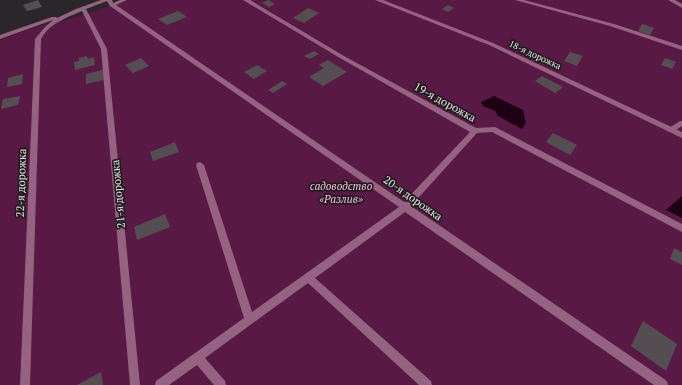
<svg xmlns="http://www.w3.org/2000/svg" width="682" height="385" viewBox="0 0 682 385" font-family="'PT Serif',serif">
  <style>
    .green { fill: #591945 }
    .water { fill: #1e0014 }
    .building { fill: #544e52 }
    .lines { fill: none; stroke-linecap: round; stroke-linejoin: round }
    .service { fill: #956381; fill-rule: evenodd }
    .minor { fill: #956381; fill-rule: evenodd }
    .labels { text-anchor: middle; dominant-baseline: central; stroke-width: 3.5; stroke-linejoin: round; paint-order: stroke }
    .far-street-label { font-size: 9px; fill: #e6e2e4; stroke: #221c1f }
    .street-label { font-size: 11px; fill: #e6e2e4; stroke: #221c1f }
    .park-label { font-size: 11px; font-style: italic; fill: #fcbee3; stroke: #221c1f }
  </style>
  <rect width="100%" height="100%" fill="#2b2629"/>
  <path class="green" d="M129 0H682V385H0V40L36 27 63 21Z"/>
  <path class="water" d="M494 96 523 110 526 123 522 129 498 116 495 111 483 106 481 102Z
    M682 196V218L666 210Z"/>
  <path class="building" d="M38 0 42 7 27 11 23 5Z
    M268 0 275 4 269 7 262 3Z
    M448 5 454 8 448 12 442 9Z
    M308 8 319 13 304 23 293 18Z
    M178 11 187 17 167 25 158 19Z
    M642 24 654 28 650 35 638 31Z
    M314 51 319 54 310 59 304 56Z
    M570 52 583 56 577 66 564 61Z
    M87 56 88 59 94 57 95 65 75 70 74 62 79 61V58Z
    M141 58 149 66 133 73 125 65Z
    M665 58 676 62 672 69 661 65Z
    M328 60 347 72 323 86 309 77 324 68 319 65Z
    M257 65 267 71 254 79 244 72Z
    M103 70 104 80 86 84V74Z
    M23 74 22 84 7 87 8 78Z
    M542 76 563 87 555 93 535 81Z
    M282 81 287 84 273 93 268 90Z
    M20 96 18 105 1 109 3 99Z
    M553 133 577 145 570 155 546 142Z
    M175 142 179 152 153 161 150 152Z
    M165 214 170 227 137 240 134 227Z
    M674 248 682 252V265L670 259Z
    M643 321 677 344 666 371 631 346Z
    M101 372 103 385H77Z"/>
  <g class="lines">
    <path class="service" d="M680 121H682V126L673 132H669L667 130 669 128Z"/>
    <path class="minor" d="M101 0H112L113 3 120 0H127L116 5 404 202 470 132 340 58 243 0H250L344 56 476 128 495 127 682 224V232L492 132 477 133 411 206 667 381 668 385H654L405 212 315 278 431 381 432 385H419L308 283 205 358 225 381 226 385H214L197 365 169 385H155L156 381 244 318 196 165 197 163 200 162 204 165 252 312 399 207 110 6 107 1 86 9 107 49 140 385H130L101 49 82 11C66 18 50 23 41 39L30 385H20L35 39 45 27 53 20 0 39V35L52 17H56L57 18 76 9Z
      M375 0H383L493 43 682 132V138L489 45Z
      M515 0H524L614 24 682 46V50L610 26Z
      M668 0H675L682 4V8Z"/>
  </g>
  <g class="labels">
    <g class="far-street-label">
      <text transform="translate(535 55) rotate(25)">18-я дорожка</text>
    </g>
    <g class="street-label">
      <text transform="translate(445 102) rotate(29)">19-я дорожка</text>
      <text transform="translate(21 183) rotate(-88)">22-я дорожка</text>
      <text transform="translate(118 194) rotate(-95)">21-я дорожка</text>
      <text transform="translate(413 198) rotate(35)">20-я дорожка</text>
    </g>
    <g class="park-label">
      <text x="341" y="186">садоводство<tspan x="341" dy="13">«Разлив»</tspan></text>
    </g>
  </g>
</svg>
